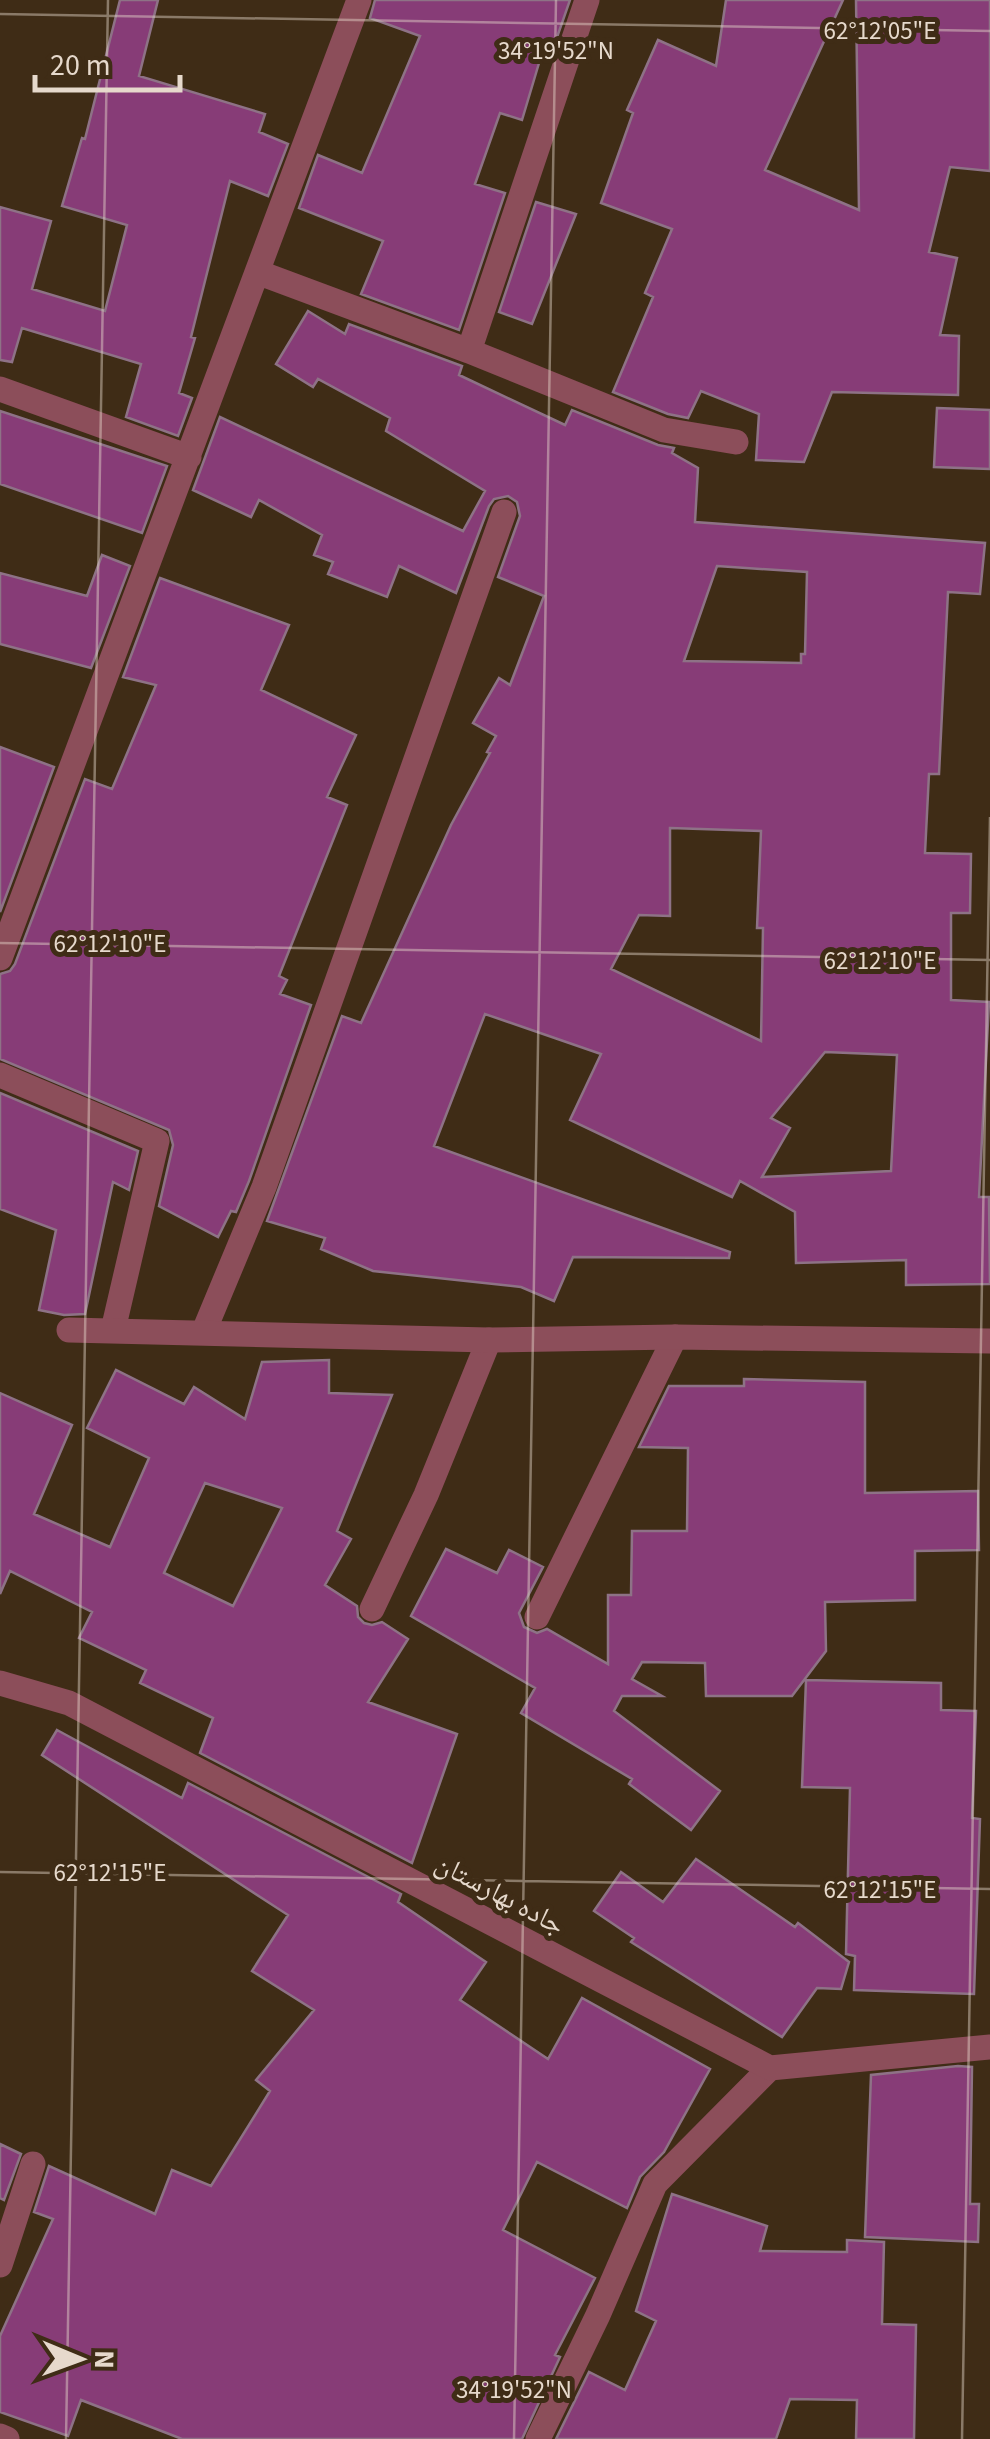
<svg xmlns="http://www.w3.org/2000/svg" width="990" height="2439" viewBox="0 0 990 2439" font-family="'Source Sans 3','Noto Naskh Arabic',sans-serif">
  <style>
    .building { fill: #873c77; stroke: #8e7286; stroke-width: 2.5; fill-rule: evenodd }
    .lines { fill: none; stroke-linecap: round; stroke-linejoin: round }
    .minor { stroke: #8c4e5a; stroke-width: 25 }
    .tertiary { stroke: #8c4e5a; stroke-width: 25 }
    .ticks { fill: none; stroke: #e6d9cc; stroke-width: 2.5; stroke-opacity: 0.45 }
    .labels { text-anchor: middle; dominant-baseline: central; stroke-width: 10; stroke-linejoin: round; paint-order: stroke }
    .street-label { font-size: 28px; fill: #e6d9cc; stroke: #3f2c16 }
    .ticks-label { font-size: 25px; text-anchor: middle; fill: #e6d9cc; stroke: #3f2c16; stroke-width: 10; stroke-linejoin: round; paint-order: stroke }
  </style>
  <rect width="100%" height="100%" fill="#3f2c16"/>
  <path class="building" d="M120 0H158L139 76 265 114 259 132 288 144 268 196 230 181 191 337 195 338 179 393 192 398 178 436 126 417 141 364 22 328 12 362 0 360V207L51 221 32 289 105 311 127 225 62 206 82 138 85 139Z
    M375 0H570L554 46 545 43 522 120 500 113 475 184 505 193 459 330 361 294 383 241 299 208 318 155 362 173 420 36 370 18Z
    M726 0H843L765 170 859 210 856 0H990V171L950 167 929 252 957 258 940 335 959 336 958 395 832 392 804 462 756 460 759 414 701 391 688 418 668 414 613 392 653 297 645 293 672 229 601 203 633 113 627 110 658 40 716 66Z
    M536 202 576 214 532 324 499 312Z
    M308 311 345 334 349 324 462 366 459 375 565 425 572 410 658 445 674 448 672 453 698 468 695 522 985 543 980 594 948 592 939 774H929L925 853 971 854 970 913H951V1000L989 1002 979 1197H989L990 1284 906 1285V1260L796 1263 795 1212 740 1181 732 1197 570 1120 601 1054 485 1014 434 1146 730 1252 729 1258 573 1257 554 1301 521 1287 373 1271 321 1249 325 1238 267 1221 342 1016 361 1023 451 825 490 753 487 752 496 736 473 723 499 678 510 685 544 596 498 577 520 516 517 502 508 496 494 499 489 506 456 593 399 566 387 597 328 574 333 562 314 555 322 535 259 500 251 517 193 490 220 417 463 531 485 491 386 431 390 418 318 379 313 387 276 364ZM717 566 807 572 805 654H801V663L684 661ZM670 828 761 831 757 928H763L761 1041 611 969 639 915 670 916ZM825 1052 897 1055 891 1171 762 1177 790 1128 771 1118Z
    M937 408 990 410V469L934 467Z
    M0 411 167 466 142 533 0 484Z
    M102 555 130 566 91 668 0 644V573L87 596Z
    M160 578 289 625 261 690 356 735 327 797 347 805 279 976 287 980 280 994 311 1005 249 1181 236 1212 231 1211 218 1237 159 1206 173 1145 169 1130 0 1059V974L10 971 15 964 85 779 112 789 156 685 123 677Z
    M0 747 54 767 0 912Z
    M0 1093 138 1151 129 1190 113 1182 85 1314 64 1315 39 1310 56 1230 0 1209Z
    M329 1360V1393L392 1395 337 1531 351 1539 325 1585 357 1606 358 1617 364 1623 372 1625 382 1622 408 1639 368 1702 457 1734 412 1863 200 1753 213 1718 140 1683 146 1670 79 1638 92 1612 10 1571 0 1594V1393L72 1425 34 1514 110 1547 149 1458 87 1428 116 1370 184 1404 194 1387 245 1419 262 1362ZM205 1483 282 1508 233 1606 164 1573Z
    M744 1379 865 1382V1493L978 1491 979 1550 915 1551V1600L825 1602 826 1651 792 1696H706L705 1663 642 1662 632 1679 662 1696H622L614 1711 720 1791 691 1830 629 1784 632 1779 521 1713 535 1688 411 1616 446 1549 497 1573 509 1550 543 1567 519 1613 524 1627 537 1633 547 1629 608 1664V1595H631L632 1531H687L688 1448 639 1447 669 1386H744Z
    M806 1680 941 1683V1710L976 1711 972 1818 980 1819 974 1994 854 1990 855 1956 846 1954 850 1788 802 1787Z
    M57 1730 182 1798 188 1783 401 1894 398 1902 486 1962 460 2000 548 2059 582 1998 710 2069 664 2152 640 2177 627 2208 537 2162 503 2230 595 2278 555 2355 560 2357 522 2439H182L81 2400 68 2436 0 2412V2336L53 2219 34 2212 49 2166 155 2214 172 2170 211 2186 270 2091 256 2080 314 2010 252 1971 288 1915 42 1755Z
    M696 1859 795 1927 798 1923 849 1962 841 1989 817 1988 782 2037 631 1942 634 1938 594 1911 621 1872 663 1902Z
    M958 2066 972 2067 970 2204H979L978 2242 865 2237 871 2075Z
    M0 2144 21 2154 4 2200 0 2198Z
    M672 2194 767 2226 760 2251 847 2252V2240L884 2242 882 2324 916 2325 914 2439H856L857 2400 790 2399 776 2439H556L589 2372 625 2390 656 2321 636 2311Z"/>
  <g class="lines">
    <path class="minor" d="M257 272 469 351 664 430 736 442
      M469 351 587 0
      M0 389 189 457
      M0 958 359 0
      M0 1075 157 1141 113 1330
      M204 1331 264 1187 504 512
      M372 1609 426 1495 489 1340
      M537 1617 675 1337
      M0 2265 33 2164
      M0 2436 7 2439
      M538 2439 598 2315 655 2184 770 2068"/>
    <path class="tertiary" d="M69 1330 489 1340 675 1337 990 1341
      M0 1683 69 1703 770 2068 990 2047"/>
  </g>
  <path class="ticks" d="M0 14 990 31M0 943 990 960M0 1872 990 1889M66 2439 108 0M514 2439 556 0M962 2439 990 817"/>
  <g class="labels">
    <g class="street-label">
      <text transform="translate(500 1894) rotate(28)">جاده بهارستان</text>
    </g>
  </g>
  <g class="ticks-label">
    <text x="880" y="39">62°12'05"E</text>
    <text x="556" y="59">34°19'52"N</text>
    <text x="110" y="952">62°12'10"E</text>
    <text x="880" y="969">62°12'10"E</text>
    <text x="110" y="1881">62°12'15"E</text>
    <text x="880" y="1898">62°12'15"E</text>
    <text x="514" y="2398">34°19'52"N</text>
  </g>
  <g transform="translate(80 2359) rotate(91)" stroke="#3f2c16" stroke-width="8" paint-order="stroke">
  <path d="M0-8L18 38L0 25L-18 38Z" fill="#e6d9cc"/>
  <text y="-15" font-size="28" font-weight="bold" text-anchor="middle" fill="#e6d9cc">N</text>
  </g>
  <path d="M35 75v15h145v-15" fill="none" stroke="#e6d9cc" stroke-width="5"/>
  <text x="50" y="75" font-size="30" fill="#e6d9cc" stroke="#3f2c16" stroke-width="8" paint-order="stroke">20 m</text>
</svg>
